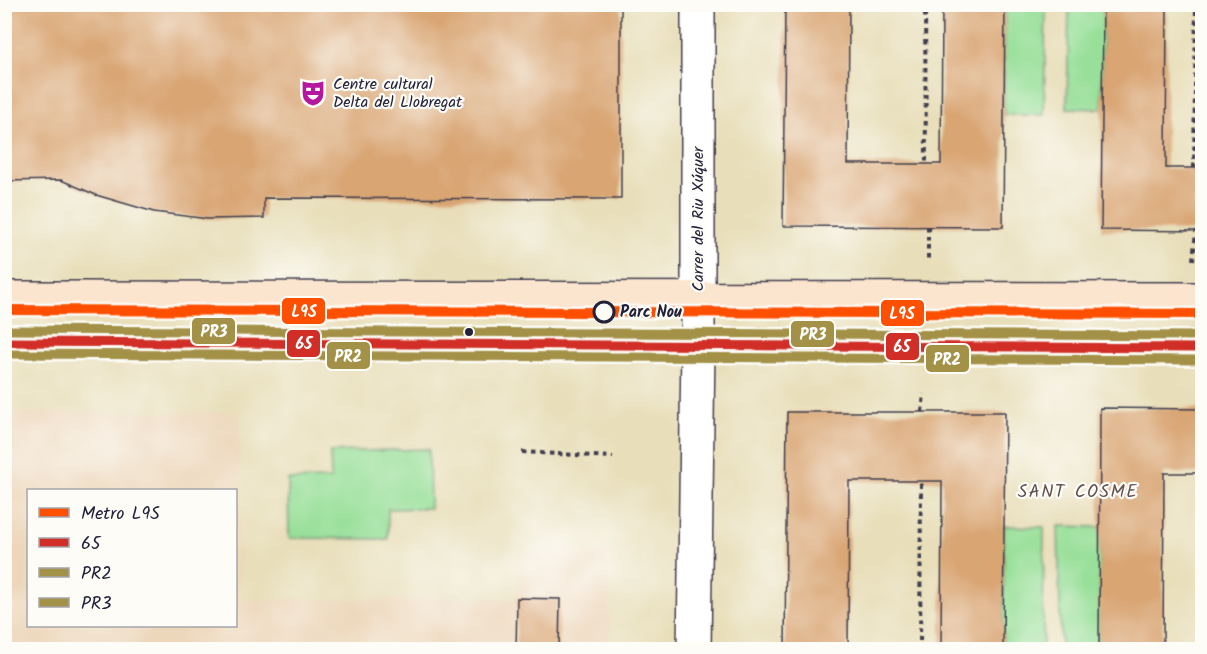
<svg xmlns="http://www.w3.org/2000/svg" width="1207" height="654" viewBox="0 0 1207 654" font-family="Kalam,sans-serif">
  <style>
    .built { fill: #edd7bb; fill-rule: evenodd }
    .green { fill: #98df99; stroke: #5d806a; stroke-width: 1.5 }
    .building { fill: #d9a573 }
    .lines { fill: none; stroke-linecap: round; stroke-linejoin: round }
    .street-casing { stroke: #403e4e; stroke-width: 36 }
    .secondary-casing { stroke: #403e4e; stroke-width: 36 }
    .path { stroke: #403e4e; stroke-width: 4; stroke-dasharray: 4.5 4.5; stroke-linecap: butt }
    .street { stroke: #fff; stroke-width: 33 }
    .secondary { stroke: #fce5cf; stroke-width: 33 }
    .bus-1-casing { stroke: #fdfcf7; stroke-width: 14 }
    .bus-2-casing { stroke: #fdfcf7; stroke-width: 14 }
    .bus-3-casing { stroke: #fdfcf7; stroke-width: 14 }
    .bus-1 { stroke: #d02e26; stroke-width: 9 }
    .bus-2 { stroke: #a39147; stroke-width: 9 }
    .bus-3 { stroke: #a39147; stroke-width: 9 }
    .metro-1-casing { stroke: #fdfcf7; stroke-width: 15 }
    .metro-1 { stroke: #fe5000; stroke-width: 10 }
    .stop-dot { fill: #fdfcf7; stroke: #22223b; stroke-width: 3 }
    .bus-dot { fill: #22223b; stroke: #fdfcf7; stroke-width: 2 }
    .labels { text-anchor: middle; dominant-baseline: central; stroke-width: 4.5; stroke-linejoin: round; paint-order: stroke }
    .poi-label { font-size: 16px; fill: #22223b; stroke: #fdfcf7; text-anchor: start }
    .street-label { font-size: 16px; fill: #22223b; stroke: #fdfcf7 }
    .stop-label { font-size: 16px; font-weight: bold; fill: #22223b; stroke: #fdfcf7; text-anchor: start }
    .neighbourhood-label { font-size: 18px; letter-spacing: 1.5px; fill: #62504f; stroke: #fdfcf7 }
    .line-badge { stroke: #fdfcf7; stroke-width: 2 }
    .badge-label { font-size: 16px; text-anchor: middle; font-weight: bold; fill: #fff }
  </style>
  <rect width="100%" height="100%" fill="#fdfcf7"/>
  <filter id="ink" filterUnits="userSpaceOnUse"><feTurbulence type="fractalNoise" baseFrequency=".0167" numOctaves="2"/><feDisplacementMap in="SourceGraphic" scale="12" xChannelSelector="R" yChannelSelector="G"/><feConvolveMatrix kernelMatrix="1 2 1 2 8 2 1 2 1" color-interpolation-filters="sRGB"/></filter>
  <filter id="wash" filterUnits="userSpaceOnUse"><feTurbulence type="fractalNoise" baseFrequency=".008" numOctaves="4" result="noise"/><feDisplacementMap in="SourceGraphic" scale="24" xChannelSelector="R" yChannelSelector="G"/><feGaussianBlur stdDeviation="1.35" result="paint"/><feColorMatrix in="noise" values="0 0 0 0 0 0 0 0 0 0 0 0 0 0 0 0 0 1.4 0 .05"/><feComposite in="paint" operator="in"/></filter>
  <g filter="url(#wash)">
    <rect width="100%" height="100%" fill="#e8deb9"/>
    <path class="built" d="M5 412 240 413V600L517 598 518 551 609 552 611 649 5 650ZM28 490H236V626H28Z"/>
    <path class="green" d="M1005 5H1046L1044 115H1004Z
      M1069 5H1103L1102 109 1067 108Z
      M429 449 430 508 388 509V539L289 538 288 480 331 479 330 452Z
      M1004 526 1044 527 1043 649 1003 650Z
      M1058 526 1100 527 1099 649H1061Z"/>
    <g id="blocks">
      <path class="building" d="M4 4H621V199L264 198V218L208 219 154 212 96 195 61 180 4 181Z
        M785 4H849L848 164H941L942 4H1005L1003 227 783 226Z
        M1103 4H1167L1166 168H1203V231L1101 230Z
        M1100 408 1203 409V473H1164L1163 650H1099Z
        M787 412H1005L1003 650H941L942 481H849L848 650H785Z
        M517 598 560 599 559 650H516Z"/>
    </g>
  </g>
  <g filter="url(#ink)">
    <use href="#blocks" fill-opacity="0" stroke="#403e4e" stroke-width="1.5"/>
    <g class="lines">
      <g class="street-casing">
        <path id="street" d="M694 650 698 345V4"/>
      </g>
      <g class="secondary-casing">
        <path id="secondary" d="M4 298 1202 299
          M4 342 1202 348"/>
      </g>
      <path class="path" d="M925 4 926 164
        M1194 168 1196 4
        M928 227V259
        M1193 260 1196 231
        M922 412 924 394
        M522 452 613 457
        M920 650 921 481"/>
      <use href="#street" class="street"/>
      <use href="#secondary" class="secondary"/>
      <g class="bus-1-casing">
        <path id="bus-1" d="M4 342 1202 348"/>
      </g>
      <g class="bus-2-casing">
        <path id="bus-2" d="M4 354 1202 360"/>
      </g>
      <g class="bus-3-casing">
        <path id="bus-3" d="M4 330 1202 336"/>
      </g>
      <use href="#bus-1" class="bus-1"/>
      <use href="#bus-2" class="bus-2"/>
      <use href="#bus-3" class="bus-3"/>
      <g class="metro-1-casing">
        <path id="metro-1" d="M4 310 1202 314"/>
      </g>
      <use href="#metro-1" class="metro-1"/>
    </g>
  </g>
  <defs>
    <g id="theatre-bare" transform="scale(2.07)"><path d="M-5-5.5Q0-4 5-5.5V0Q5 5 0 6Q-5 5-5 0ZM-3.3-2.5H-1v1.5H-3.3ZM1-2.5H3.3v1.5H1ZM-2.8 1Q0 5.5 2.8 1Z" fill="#b5179e" stroke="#fdfcf7" stroke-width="2.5" paint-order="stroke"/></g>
  </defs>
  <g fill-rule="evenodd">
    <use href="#theatre-bare" x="313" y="93"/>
  </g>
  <circle class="stop-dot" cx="604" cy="312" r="10"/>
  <circle class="bus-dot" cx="469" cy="332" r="5"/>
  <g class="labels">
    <g class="poi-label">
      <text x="333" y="84">Centre cultural<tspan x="333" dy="18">Delta del Llobregat</tspan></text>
    </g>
    <g class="street-label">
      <text transform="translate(698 219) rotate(-90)">Carrer del Riu Xúquer</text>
    </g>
    <g class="stop-label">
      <text x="620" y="312">Parc Nou</text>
    </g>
    <g class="neighbourhood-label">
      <text x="1078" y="492">SANT COSME</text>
    </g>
  </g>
  <g class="line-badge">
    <rect x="281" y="297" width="45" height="28" rx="6" fill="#fe5000"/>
    <rect x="880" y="299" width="45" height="28" rx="6" fill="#fe5000"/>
    <rect x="191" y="317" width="45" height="28" rx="6" fill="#a39147"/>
    <rect x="790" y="320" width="45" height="28" rx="6" fill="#a39147"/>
    <rect x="286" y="329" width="35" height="29" rx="6" fill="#d02e26"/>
    <rect x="885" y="332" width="35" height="29" rx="6" fill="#d02e26"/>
    <rect x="326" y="341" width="45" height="29" rx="6" fill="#a39147"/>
    <rect x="925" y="344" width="45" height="29" rx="6" fill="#a39147"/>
  </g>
  <g class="badge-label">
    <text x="304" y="317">L9S</text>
    <text x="902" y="319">L9S</text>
    <text x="214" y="337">PR3</text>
    <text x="813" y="340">PR3</text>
    <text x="304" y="349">65</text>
    <text x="902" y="352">65</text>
    <text x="348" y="362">PR2</text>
    <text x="947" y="365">PR2</text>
  </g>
  <rect width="1207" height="654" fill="none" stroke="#fdfcf7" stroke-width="24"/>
  <rect x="27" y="489" width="210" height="138" fill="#fdfcf7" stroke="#a5a5ac" stroke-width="1.5"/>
  <rect x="39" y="508" width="30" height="9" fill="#fe5000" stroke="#a5a5ac" stroke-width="1.5"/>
  <text x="81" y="519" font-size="18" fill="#22223b">Metro L9S</text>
  <rect x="39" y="538" width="30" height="9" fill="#d02e26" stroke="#a5a5ac" stroke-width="1.5"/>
  <text x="81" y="549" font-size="18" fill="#22223b">65</text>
  <rect x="39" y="568" width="30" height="9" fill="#a39147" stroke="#a5a5ac" stroke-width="1.5"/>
  <text x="81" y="579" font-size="18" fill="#22223b">PR2</text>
  <rect x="39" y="598" width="30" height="9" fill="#a39147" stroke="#a5a5ac" stroke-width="1.5"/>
  <text x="81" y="609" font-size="18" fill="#22223b">PR3</text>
</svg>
